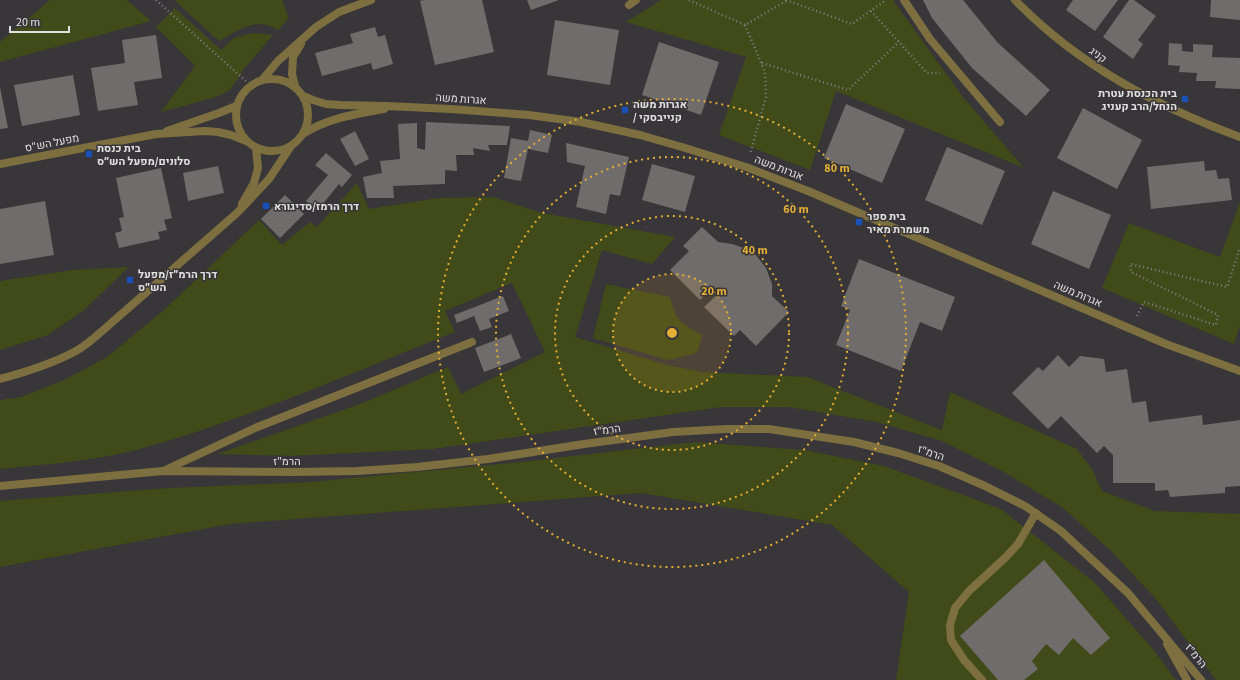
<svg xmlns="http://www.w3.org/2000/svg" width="1240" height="680" viewBox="0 0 1240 680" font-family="'Source Sans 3',Heebo,sans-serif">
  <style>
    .green { fill: #414a19 }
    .building { fill: #706c6b }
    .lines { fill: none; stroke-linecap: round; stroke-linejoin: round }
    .path { stroke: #828082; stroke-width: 2.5; stroke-dasharray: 1 3; stroke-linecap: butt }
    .service { stroke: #7d6f3f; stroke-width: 8 }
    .tertiary { stroke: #7d6f3f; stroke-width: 8 }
    .ring { fill: none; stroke: #e3ae35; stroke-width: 2; stroke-dasharray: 2 4 }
    .transit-dot { fill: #1a4fb4; stroke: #383638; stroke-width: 1.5 }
    .labels { text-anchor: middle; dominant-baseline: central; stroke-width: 3; stroke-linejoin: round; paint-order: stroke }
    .street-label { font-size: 11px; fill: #e1e0e1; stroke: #383638 }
    .poi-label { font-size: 11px; font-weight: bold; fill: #e1e0e1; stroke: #383638; text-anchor: start }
    .centre { fill: #e3ae35; stroke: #383638; stroke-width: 2 }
    .ring-label { font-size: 12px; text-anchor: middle; font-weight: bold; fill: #e3ae35; stroke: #383638; stroke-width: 3; stroke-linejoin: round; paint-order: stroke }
  </style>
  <rect width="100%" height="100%" fill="#383638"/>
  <path class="green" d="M50 0H127L151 21 0 62V42Z
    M174 0H282L289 18 278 30C254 17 241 29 219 41Z
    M661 0H893L963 97 1024 168 836 91 810 170 719 135 746 57 626 22Z
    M175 8 221 50 234 38 253 33 273 35 244 69 230 90 216 97 161 112 195 66 156 27Z
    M357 183 369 209 438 198 493 197 542 213 675 237 652 264 602 250 575 337 667 365 702 372 807 377 942 430 950 392 1077 449 1092 469 1102 491 1155 511 1240 514V680H1216L1156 599 1111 551 1062 507 1002 471 942 441 877 422 788 407H721L433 449 290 456 218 454 360 404 448 367 461 394 545 352 512 283 445 311 455 332C351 373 248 419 140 449 95 461 47 464 0 469V400L21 397 64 380 107 357 165 309 259 220 282 245 310 222 317 227Z
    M1240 202V325L1234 344 1102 288 1129 223 1220 257Z
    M129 267 84 310 48 335 0 350V281L73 270Z
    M606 284 670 297C677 323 680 322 702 335L697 353 668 360 593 338Z
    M695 442 804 450 884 466 1001 509 1095 583 1152 648 1176 680H896L909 592 832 525 641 493 230 524 0 567V501L169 488 310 482 521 462Z"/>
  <path class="building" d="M424 0H482L494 52 435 65 420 1Z
    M527 0H559L531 10Z
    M923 0H963L998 43 1050 90 1026 116 972 68 932 18Z
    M1073 0H1118L1095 31 1066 10Z
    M1129 0H1134L1156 16 1138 40 1143 44 1133 59 1103 37Z
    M1211 0H1240V20L1210 17Z
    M555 20 619 30 610 85 547 75Z
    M375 27 378 37 385 35 393 64 373 70 371 63 322 76 315 53 353 43 350 34Z
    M156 35 162 78 134 82 138 105 98 111 91 68 125 63 122 40Z
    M659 42 719 62 701 115 642 95Z
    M1169 43 1182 44V51L1193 52V44L1213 45 1212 57 1240 58V89L1215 88 1216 81H1196L1197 73 1179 72 1180 66 1168 65Z
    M73 75 80 115 22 126 14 85Z
    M0 87 8 128 0 129Z
    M846 104 905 129 882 183 824 158Z
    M1083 108 1142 140 1117 189 1057 158Z
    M426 122 510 126 507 145H488L490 151 473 148 474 155H456L457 171 445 170V184L393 186 394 198H367L363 177 382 173 380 161 400 159 398 124 417 123V148L425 150Z
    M530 130 552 135 548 153 528 149 521 181 504 178 511 138 528 141Z
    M355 131 369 159 355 166 340 139Z
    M566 143 629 157 620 196 610 194 606 214 576 207 585 166 567 162Z
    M947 147 1005 171 982 225 925 200Z
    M326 153 352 175 342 187 339 184 317 211 306 201 328 175 315 165Z
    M1204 161 1205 171 1216 170 1218 179 1229 178 1232 200 1151 209 1147 167Z
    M652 164 695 176 685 212 642 200Z
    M218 166 224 193 188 201 183 173Z
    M161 168 172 218 164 220 167 230 158 232 160 239 119 248 115 233 122 231 119 218 124 217 116 178Z
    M1053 191 1111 215 1089 269 1031 244Z
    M285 195 304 214 280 238 261 219Z
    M45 201 54 255 0 264V209Z
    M702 227 718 242 732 244 744 248 756 255 766 268 772 284V296L789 312 756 346 740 330 734 336 704 307 720 292 713 286 700 300 670 270 689 251 683 246Z
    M859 259 955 297 942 331 920 322 901 371 836 345 850 310 841 306Z
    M503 296 509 311 489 319 492 327 480 331 474 316 457 323 454 315Z
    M511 334 521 358 484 372 475 348Z
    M1058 355 1069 367 1080 356 1104 359 1106 372 1127 369 1132 403 1146 401 1149 422 1202 415 1203 425 1240 420V486L1225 487V493L1170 497 1168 490 1155 491V483H1113V455L1104 446 1097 453 1061 416 1048 429 1012 393 1038 367 1043 371Z
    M1044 560 1110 638 1091 655 1073 638 1059 655 1046 644 1032 661 1038 669 1024 680H998L960 636Z"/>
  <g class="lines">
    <path class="path" d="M156 0 248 83
      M689 0 745 25 786 1
      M786 0 852 24 886 0
      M871 11 927 73H940
      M745 25 765 72 766 97 750 154
      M762 63 848 90 899 42
      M1137 316 1144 302 1216 325 1218 315 1131 272 1130 264 1227 287 1240 248"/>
    <path class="service" d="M904 0 930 39 1000 122
      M629 5 636 0
      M163 471 255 428 472 342
      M982 680 964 660 951 640 950 625 955 608 969 591 1006 557 1018 544 1036 513"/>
    <path class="tertiary" d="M1015 0C1078 65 1156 106 1240 137
      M236 115a36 36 0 1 1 72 0a36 36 0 1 1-72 0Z
      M262 80 278 61 316 27 339 12 371 0
      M295 86 292 74 293 57 301 44
      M303 96 313 100 326 104 340 105 386 106 451 109 529 115 581 122 640 135 682 147 746 167 808 191 1166 344 1240 371
      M167 131 219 113 236 106
      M303 134C327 118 356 114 384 109
      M0 164 156 134 205 131 218 132 231 135 246 141
      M242 204 254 183 258 168 256 148
      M0 379C26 372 52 364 76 351 85 346 93 339 101 332L237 213 269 179 291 146
      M0 486 163 471 294 472 357 471 417 467 488 459 584 444 673 432 726 429H769L854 442 898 453 939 466 985 486 1025 506 1061 531 1128 593 1201 680
      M1167 644 1187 680"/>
  </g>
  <circle cx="672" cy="333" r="59" fill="#e3ae35" fill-opacity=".12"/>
  <g class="ring">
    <circle cx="672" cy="333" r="59"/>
    <circle cx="672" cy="333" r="117"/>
    <circle cx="672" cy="333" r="176"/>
    <circle cx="672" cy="333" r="234"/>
  </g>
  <g class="transit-dot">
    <rect x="1181" y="95" width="8" height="8" rx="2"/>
    <rect x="621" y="106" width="8" height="8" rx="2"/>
    <rect x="85" y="150" width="8" height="8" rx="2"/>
    <rect x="262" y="202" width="8" height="8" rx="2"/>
    <rect x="855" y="218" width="8" height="8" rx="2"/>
    <rect x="126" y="276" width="8" height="8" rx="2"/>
  </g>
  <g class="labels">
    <g class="street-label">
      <text transform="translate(1098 55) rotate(36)">קניג</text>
      <text transform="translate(461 99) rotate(4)">אגרות משה</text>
      <text transform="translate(52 143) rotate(-11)">מפעל הש"ס</text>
      <text transform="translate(779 168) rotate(21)">אגרות משה</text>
      <text transform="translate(1078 294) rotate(23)">אגרות משה</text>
      <text transform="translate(607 430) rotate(-8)">הרמ"ז</text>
      <text transform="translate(931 453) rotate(19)">הרמ"ז</text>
      <text x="287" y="461">הרמ"ז</text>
      <text transform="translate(1196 656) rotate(51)">הרמ"ז</text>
    </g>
    <g class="poi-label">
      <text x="1177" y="93" text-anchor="end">בית הכנסת עטרת<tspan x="1177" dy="13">הנחל/הרב קעניג</tspan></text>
      <text x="633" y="104">אגרות משה<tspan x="633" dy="13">/ קנייבסקי</tspan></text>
      <text x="97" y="148">בית כנסת<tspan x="97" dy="13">סלונים/מפעל הש״ס</tspan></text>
      <text x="274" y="206">דרך הרמז/סדיגורא</text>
      <text x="867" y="216">בית ספר<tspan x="867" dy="13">משמרת מאיר</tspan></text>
      <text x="138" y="274">דרך הרמ״ז/מפעל<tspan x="138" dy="13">הש״ס</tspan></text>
    </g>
  </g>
  <circle cx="672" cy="333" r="6" class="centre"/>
  <g class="ring-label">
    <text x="837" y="172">80 m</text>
    <text x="796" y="213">60 m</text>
    <text x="755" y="254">40 m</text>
    <text x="714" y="295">20 m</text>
  </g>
  <path d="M10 26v6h59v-6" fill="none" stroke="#e1e0e1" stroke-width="2"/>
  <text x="16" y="26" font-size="12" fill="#e1e0e1" stroke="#383638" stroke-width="3" paint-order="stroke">20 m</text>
</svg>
